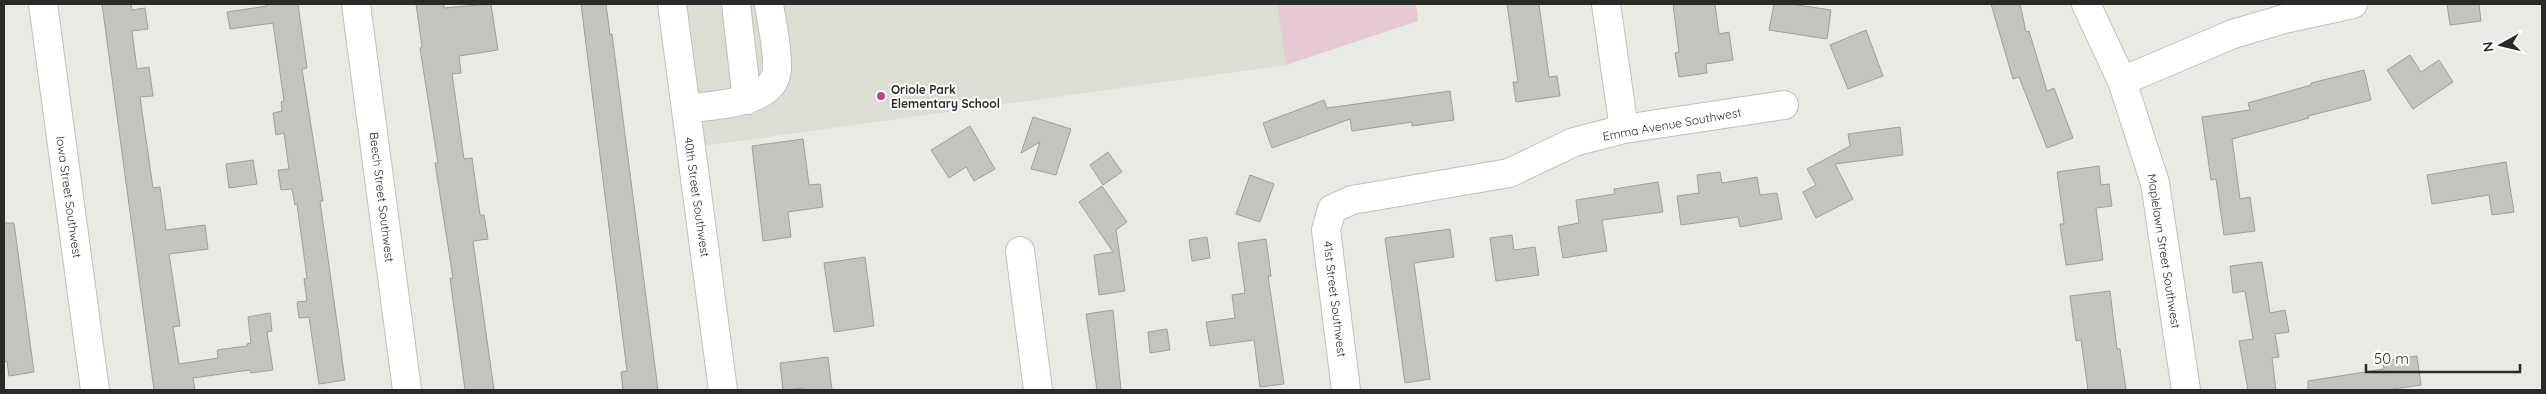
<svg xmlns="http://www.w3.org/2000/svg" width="2546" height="394" viewBox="0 0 2546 394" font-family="Quicksand,sans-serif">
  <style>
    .built { fill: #daded3 }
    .green { fill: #e7c9d4 }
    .building { fill: #c2c4be; stroke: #9d9f9a }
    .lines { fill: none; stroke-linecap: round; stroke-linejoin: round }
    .minor-casing { stroke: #bfc0bb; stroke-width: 30 }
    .minor { stroke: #fff; stroke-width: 28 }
    .poi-dot { fill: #c64183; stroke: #fff; stroke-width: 2 }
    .labels { text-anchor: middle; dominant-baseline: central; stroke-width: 4; stroke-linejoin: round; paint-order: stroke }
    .poi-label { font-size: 12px; font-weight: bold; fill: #2a2b29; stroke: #fff; text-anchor: start }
    .street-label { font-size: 12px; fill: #2a2b29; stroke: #fff }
  </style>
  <rect width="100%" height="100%" fill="#e8eae4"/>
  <path class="built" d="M685 4H1277L1286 65 703 146Z"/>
  <path class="green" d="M1277 4H1416L1418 21 1286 65Z"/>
  <path class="building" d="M102 4H131L132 10 145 8 148 29 132 31 137 69 149 67 153 96 140 97 153 188 160 187 166 230 205 225 208 249 169 254 180 326 173 327 179 364 218 358 217 350 247 346V344L251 343 248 317 270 313 272 331 267 332 273 370 251 373 250 370 193 378 195 390H154Z
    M267 4H298L307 68 302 69 323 201H320L345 380 319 384 309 317 299 318 297 302 307 301 304 279 307 278 297 204 295 205 292 189 281 190 278 170 289 169 284 133 276 135 273 113 282 111 281 102 284 101 273 23 230 29 227 12 267 6Z
    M416 4H444V8L491 4 498 50 459 56 461 73 452 74 464 159 472 158 480 215H484L488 239 473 241 494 390H465L450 278H453L435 163H438L420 48 422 47Z
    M581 4H606L610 35 612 34 658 390H623L621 372 627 371Z
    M1507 4H1539L1549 77 1557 76 1560 96 1516 102 1513 82H1518Z
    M1673 4H1715L1719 34 1729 32 1733 60 1706 64 1707 73 1679 77 1675 53 1679 52Z
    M1774 4H1791L1831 10 1827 39 1769 30Z
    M1991 4H2020L2026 32 2029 31 2047 91 2054 88 2073 138 2047 148 2019 77 2013 79Z
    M2447 4H2479L2481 21 2450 25Z
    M1866 30 1883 76 1848 89 1830 45Z
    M2410 55 2421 72 2439 60 2453 82 2413 109 2387 70Z
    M2364 70 2371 100 2308 116 2309 118 2232 139 2240 199 2250 197 2255 231 2224 235 2216 179 2211 180 2202 117 2250 110 2248 103 2311 85V83Z
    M1450 91 1454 120 1412 126V122L1352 131 1350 119 1272 148 1263 123 1324 100 1327 108Z
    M1033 117 1071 129 1056 175 1031 169 1040 142 1021 153Z
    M970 126 995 169 974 181 966 167 949 178 931 150Z
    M1900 127 1903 155 1835 164 1853 199 1816 218 1803 192 1816 185 1807 169 1850 146 1848 134Z
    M803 139 809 185 820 184 823 207 788 212 791 237 763 241 752 146Z
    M1108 152 1122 172 1103 185 1090 165Z
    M253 160 257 184 229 188 226 164Z
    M2506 162 2514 212 2492 215 2489 195 2432 204 2427 175Z
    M2099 166 2101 185 2109 184 2112 206 2096 208 2103 260 2066 265 2060 224H2064L2057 172Z
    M1720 172 1722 183 1757 177 1760 195 1777 193 1782 219 1740 227 1738 217 1681 225 1677 196 1699 193 1697 175Z
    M1250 175 1274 184 1260 222 1236 214Z
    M1658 182 1663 212 1602 220 1607 251 1563 258 1558 227 1579 223 1576 200 1615 194 1614 189Z
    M1102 186 1127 222 1116 230 1125 291 1099 295 1094 255 1113 252 1079 202Z
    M4 223H14L34 372 9 376 7 361 4 362Z
    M1450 229 1454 257 1414 263 1430 379 1405 383 1385 238Z
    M1512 235 1514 250 1535 247 1539 275 1496 281 1490 238Z
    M1207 237 1210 258 1192 261 1189 240Z
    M1266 239 1271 276H1268L1284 384 1260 387 1254 340 1210 346 1206 322 1235 318 1232 295 1245 293 1238 243Z
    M865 257 874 326 834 332 824 263Z
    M2262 262 2270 313 2285 310 2289 332 2275 334 2279 357 2272 358 2276 390H2248L2239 341 2253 339 2245 291 2233 293 2230 266Z
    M2110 291 2117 349H2120L2126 390H2088L2081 340 2076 341 2070 296Z
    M1113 310 1121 390H1097L1086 314Z
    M1167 329 1170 350 1150 353 1148 332Z
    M2417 356 2421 385 2386 390H2308V381L2384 369 2383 361Z
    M828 357 832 390H804V388L783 390 780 363Z"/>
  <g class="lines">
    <g class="minor-casing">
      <path id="minor" d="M43 4 95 390
        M356 4 407 390
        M672 4 723 390
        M736 4 747 100
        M1606 4 1624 129
        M2086 4 2122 81 2155 183 2186 390
        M2122 81 2233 34 2284 19 2353 4
        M686 109C713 104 774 106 777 69 778 48 772 25 769 4
        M1020 251 1038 390
        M1346 390 1326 230 1332 209 1352 200 1509 173 1574 142 1624 129 1784 105"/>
    </g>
    <use href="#minor" class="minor"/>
  </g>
  <circle class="poi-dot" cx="881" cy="96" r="5"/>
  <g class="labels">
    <g class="poi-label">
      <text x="891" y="89">Oriole Park<tspan x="891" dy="14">Elementary School</tspan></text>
    </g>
    <g class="street-label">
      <text transform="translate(1672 124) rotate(-10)">Emma Avenue Southwest</text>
      <text transform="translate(69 197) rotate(82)">Iowa Street Southwest</text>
      <text transform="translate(382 197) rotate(83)">Beech Street Southwest</text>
      <text transform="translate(697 197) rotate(82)">40th Street Southwest</text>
      <text transform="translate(2164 251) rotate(81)">Maplelawn Street Southwest</text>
      <text transform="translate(1335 299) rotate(83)">41st Street Southwest</text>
    </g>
  </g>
  <rect width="2546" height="394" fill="none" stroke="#2a2b29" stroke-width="10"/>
  <g transform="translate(2501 45) rotate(262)" stroke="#ffffff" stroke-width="4" paint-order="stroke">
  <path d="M0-4L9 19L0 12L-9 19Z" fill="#2a2b29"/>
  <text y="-8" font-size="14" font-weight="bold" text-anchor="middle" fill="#2a2b29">N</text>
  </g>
  <path d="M2366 364v8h154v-8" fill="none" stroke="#2a2b29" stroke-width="2.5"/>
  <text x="2374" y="364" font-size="15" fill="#2a2b29" stroke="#ffffff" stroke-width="4" paint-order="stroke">50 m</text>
</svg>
